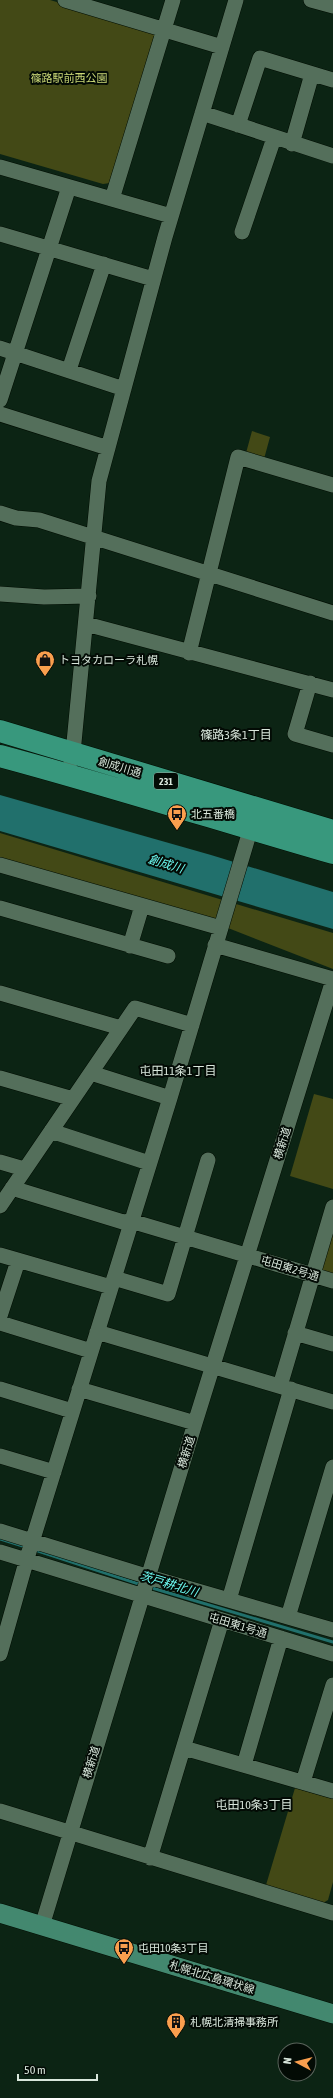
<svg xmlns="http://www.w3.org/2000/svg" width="333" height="2098" viewBox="0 0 333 2098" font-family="'Asap Condensed','Noto Sans JP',sans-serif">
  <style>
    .green { fill: #434916 }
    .water { fill: #21706c }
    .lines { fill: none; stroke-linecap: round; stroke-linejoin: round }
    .stream { stroke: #21706c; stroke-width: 3 }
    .minor-casing { stroke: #000d02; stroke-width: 16 }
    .major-casing { stroke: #000d02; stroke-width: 20 }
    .highway-casing { stroke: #000d02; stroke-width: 23 }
    .minor { stroke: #546f5b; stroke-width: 15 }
    .major { stroke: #43886f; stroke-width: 19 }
    .highway { stroke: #38987d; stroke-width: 22 }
    .labels { text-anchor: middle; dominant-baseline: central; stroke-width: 4; stroke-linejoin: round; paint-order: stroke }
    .shield { fill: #030b05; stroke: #99a59c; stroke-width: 1 }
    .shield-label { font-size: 10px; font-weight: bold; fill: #d9e7dc }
    .park-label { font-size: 11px; fill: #cbd877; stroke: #030b05 }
    .poi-label { font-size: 11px; fill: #d9e7dc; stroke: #030b05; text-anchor: start }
    .street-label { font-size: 11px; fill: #d9e7dc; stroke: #030b05 }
    .neighbourhood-label { font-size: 12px; fill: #d9e7dc; stroke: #030b05 }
    .water-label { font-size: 12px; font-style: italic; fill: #6dfbf3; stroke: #030b05 }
  </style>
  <rect width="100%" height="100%" fill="#0c2414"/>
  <path class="green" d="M0 0H50L152 30 155 34 110 183 103 184 0 154Z
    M252 431 270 437 264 459 246 453Z
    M0 833 333 933V969L228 928 0 859Z
    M314 1094 333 1099V1189L290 1176Z
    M333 1227V1275L320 1271Z
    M295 1788 333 1799V1882L328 1900 323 1903 266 1885Z"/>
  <path class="water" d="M0 795 211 855 333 892V929L0 831Z"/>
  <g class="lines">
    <path class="stream" d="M0 1539 26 1547
      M35 1550 142 1585
      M149 1587 333 1642"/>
    <g class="minor-casing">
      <path id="minor" d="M65 0 222 47
        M311 0 333 6
        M202 113 333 156
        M238 125 260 58 333 80
        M292 144 312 74
        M0 167 171 216
        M112 199 173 0
        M242 232 274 138
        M0 234 153 279
        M0 348 124 389
        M69 370 104 264
        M0 400 69 187
        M0 414 108 448
        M0 513 16 518 39 520 333 613
        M0 594 44 597 89 596
        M86 624 333 690
        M189 653 238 457 333 485
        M310 683 295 734 333 745
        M71 761 73 753 99 481 165 237 236 0
        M0 865 221 928
        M0 908 168 956
        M215 945 333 979
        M130 946 142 906
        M0 993 121 1028
        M91 1073 170 1098
        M0 1078 73 1099
        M51 1131 149 1163
        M0 1162 24 1169
        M12 1188 123 1222 131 1221 333 1281
        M0 1206 135 1008 192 1025
        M0 1255 111 1287
        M114 1278 168 1294 208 1160
        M0 1316 18 1261
        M0 1323 91 1351
        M97 1332 333 1402
        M295 1333 333 1344
        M280 1386 333 1207
        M0 1389 72 1411
        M79 1389 195 1423
        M0 1456 54 1472
        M0 1531 149 1577 333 1630
        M0 1552 333 1654
        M229 1600 291 1389
        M288 1617 333 1467
        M0 1654 28 1555 170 1098 253 821
        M184 1748 333 1791
        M244 1765 281 1638
        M303 1782 333 1685
        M0 1811 333 1913
        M150 1858 222 1620
        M42 1926 195 1423 333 980"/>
    </g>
    <g class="major-casing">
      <path id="major" d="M0 1913 333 2014"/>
    </g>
    <g class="highway-casing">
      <path id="highway" d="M0 731 333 831
        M0 756C112 786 222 821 333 853"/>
    </g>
    <use href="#minor" class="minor"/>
    <use href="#major" class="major"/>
    <use href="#highway" class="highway"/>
  </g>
  <defs>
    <g id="shop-pin" transform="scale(1)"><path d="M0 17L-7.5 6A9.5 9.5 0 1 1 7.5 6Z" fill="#fa9f4e" stroke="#030b05"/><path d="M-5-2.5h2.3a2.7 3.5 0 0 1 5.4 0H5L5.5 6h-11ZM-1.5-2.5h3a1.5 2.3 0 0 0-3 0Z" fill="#111"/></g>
    <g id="bus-pin" transform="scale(1)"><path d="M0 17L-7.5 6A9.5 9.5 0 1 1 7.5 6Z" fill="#fa9f4e" stroke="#030b05"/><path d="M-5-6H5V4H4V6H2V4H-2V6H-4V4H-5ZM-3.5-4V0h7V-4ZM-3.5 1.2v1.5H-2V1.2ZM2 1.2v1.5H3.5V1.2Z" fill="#111"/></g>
    <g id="building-pin" transform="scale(1)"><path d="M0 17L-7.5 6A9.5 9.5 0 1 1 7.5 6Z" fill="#fa9f4e" stroke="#030b05"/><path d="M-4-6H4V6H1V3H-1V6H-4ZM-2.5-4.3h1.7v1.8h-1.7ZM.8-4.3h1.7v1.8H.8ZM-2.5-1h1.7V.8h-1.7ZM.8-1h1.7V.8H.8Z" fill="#111"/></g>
  </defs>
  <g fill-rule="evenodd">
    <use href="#shop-pin" x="45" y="660"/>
    <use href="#bus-pin" x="177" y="814"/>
    <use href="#bus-pin" x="124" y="1948"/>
    <use href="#building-pin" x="176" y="2022"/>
  </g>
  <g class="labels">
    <rect class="shield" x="154" y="773" width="24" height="16" rx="3"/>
    <g class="shield-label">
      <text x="166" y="781">231</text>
    </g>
    <g class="park-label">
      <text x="69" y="78">篠路駅前西公園</text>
    </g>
    <g class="poi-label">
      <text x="59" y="660">トヨタカローラ札幌</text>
      <text x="191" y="814">北五番橋</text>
      <text x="138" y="1948">屯田10条3丁目</text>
      <text x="190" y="2022">札幌北清掃事務所</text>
    </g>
    <g class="street-label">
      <text transform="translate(120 767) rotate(17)">創成川通</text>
      <text transform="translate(282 1143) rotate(-73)">横新道</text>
      <text transform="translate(290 1268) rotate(17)">屯田東2号通</text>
      <text transform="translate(186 1452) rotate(-73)">横新道</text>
      <text transform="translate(238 1625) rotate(17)">屯田東1号通</text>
      <text transform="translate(91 1762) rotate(-73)">横新道</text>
      <text transform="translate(212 1977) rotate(17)">札幌北広島環状線</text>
    </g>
    <g class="neighbourhood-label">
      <text x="236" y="735">篠路3条1丁目</text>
      <text x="178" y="1071">屯田11条1丁目</text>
      <text x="254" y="1805">屯田10条3丁目</text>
    </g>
    <g class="water-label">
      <text transform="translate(166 864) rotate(17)">創成川</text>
      <text transform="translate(169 1584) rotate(17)">茨戸耕北川</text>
    </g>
  </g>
  <g transform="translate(297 2062) rotate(277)"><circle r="19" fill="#030b05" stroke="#59635b"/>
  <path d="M0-3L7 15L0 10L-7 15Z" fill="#fa9f4e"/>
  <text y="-6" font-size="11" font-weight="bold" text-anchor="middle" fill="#d9e7dc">N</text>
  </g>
  <path d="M18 2074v6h79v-6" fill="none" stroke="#d9e7dc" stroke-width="2"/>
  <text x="24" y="2074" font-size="12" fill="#d9e7dc" stroke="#030b05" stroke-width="3" paint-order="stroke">50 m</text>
</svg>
